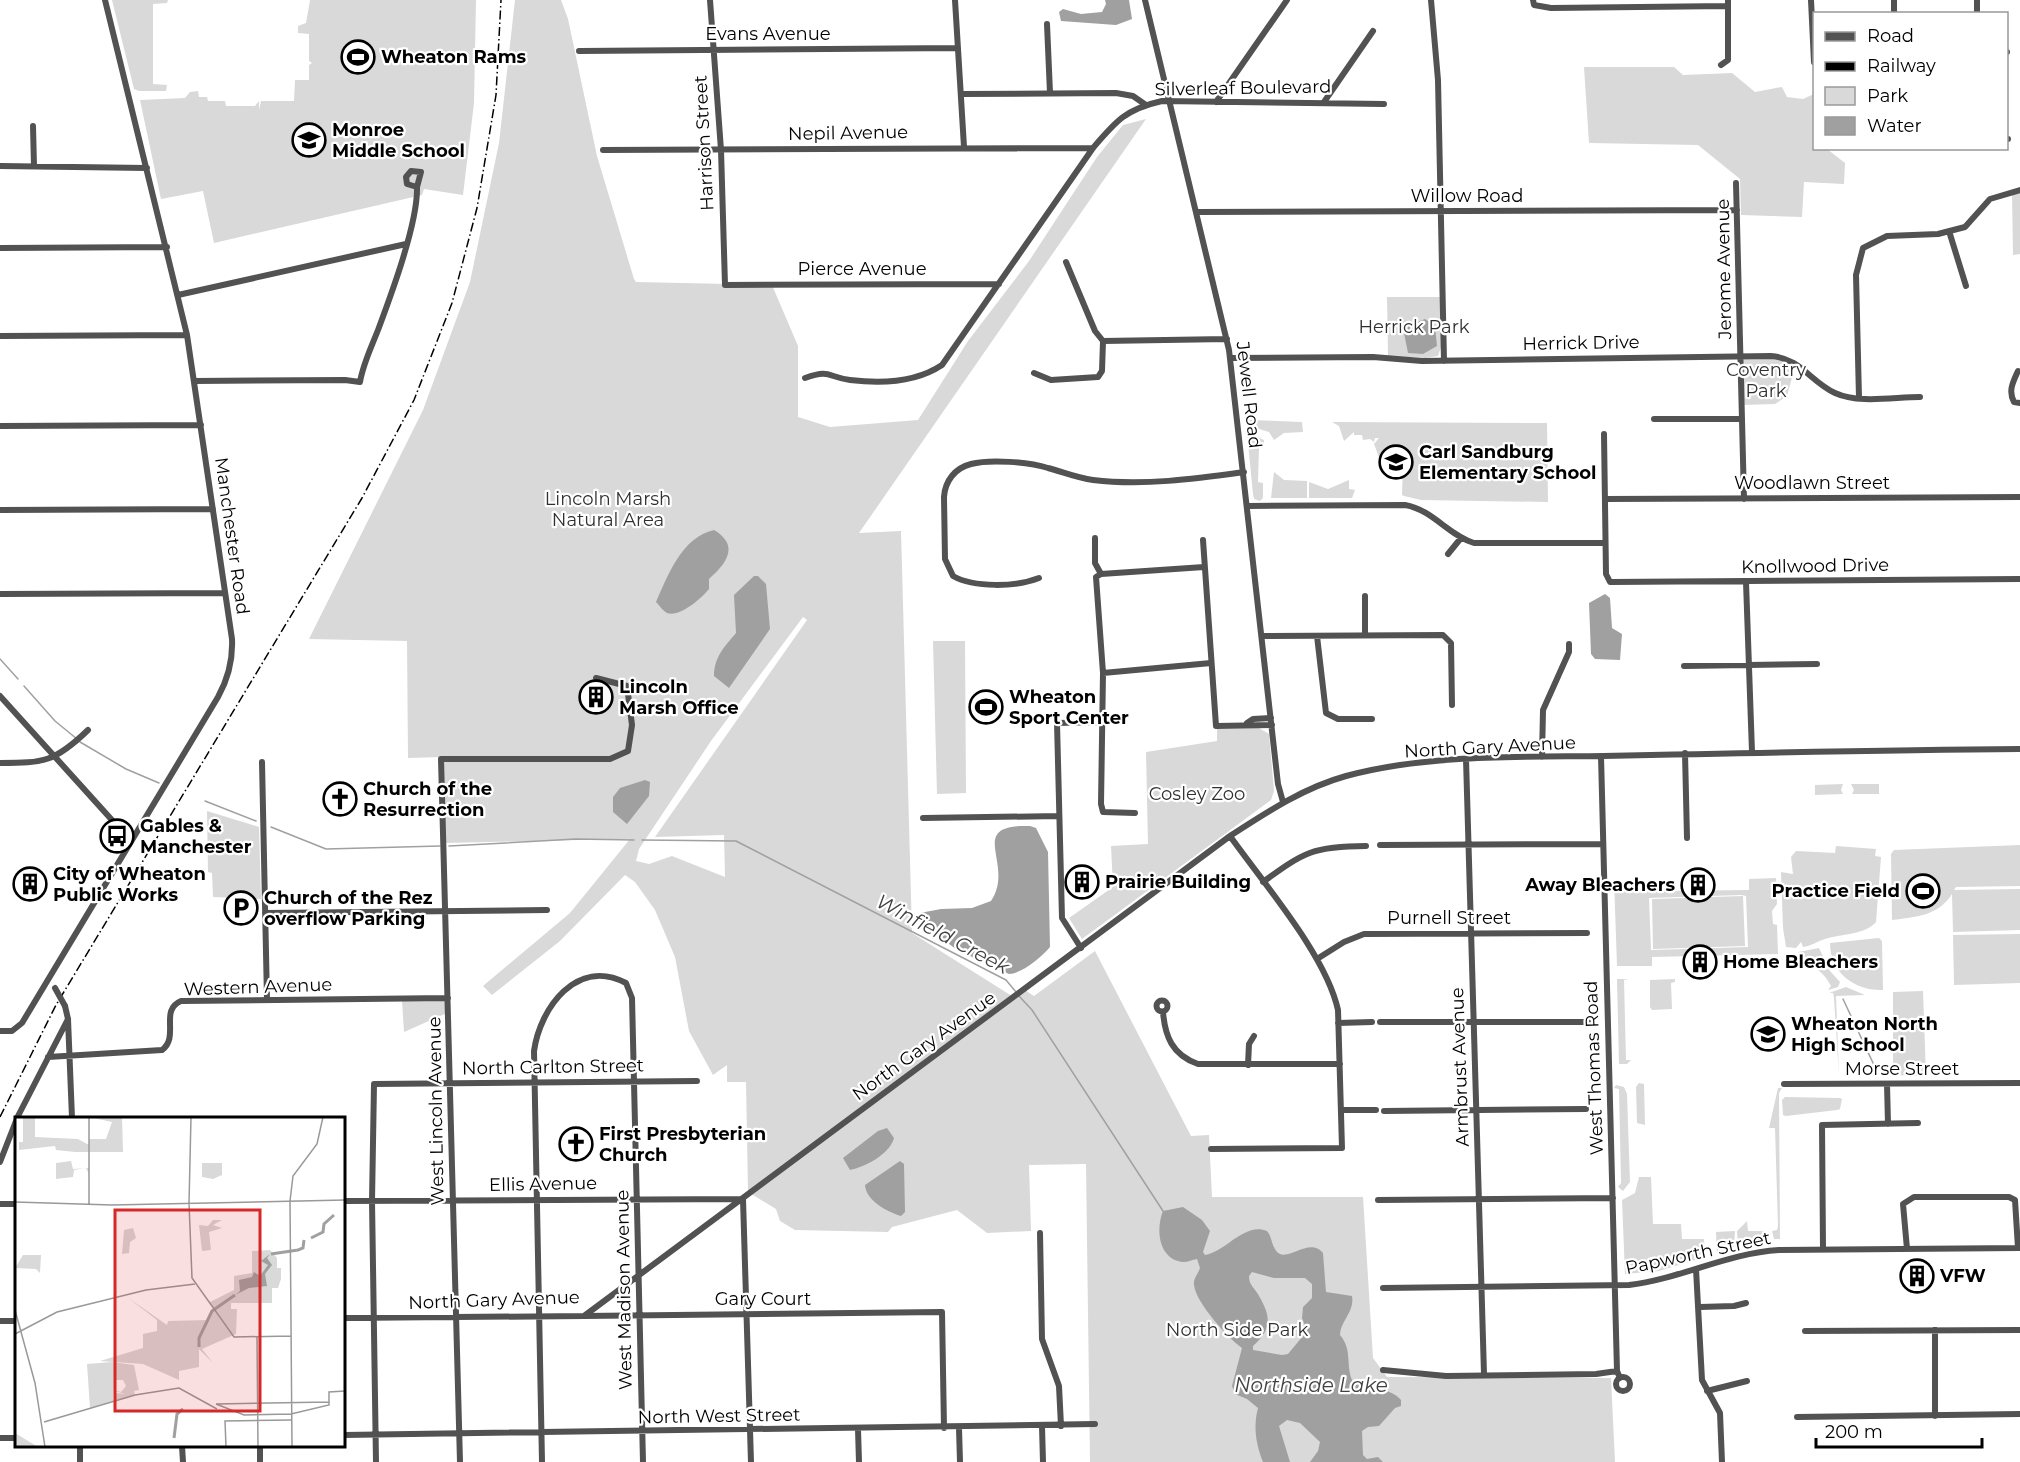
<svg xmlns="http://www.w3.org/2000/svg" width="2020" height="1462" viewBox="0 0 2020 1462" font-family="Montserrat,sans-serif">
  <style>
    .green { fill: #d9d9d9; fill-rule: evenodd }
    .water { fill: #a0a0a0; fill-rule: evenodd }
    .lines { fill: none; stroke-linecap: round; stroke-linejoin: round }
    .stream { stroke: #a0a0a0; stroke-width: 1.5 }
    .minor { stroke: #525252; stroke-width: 6 }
    .rail { stroke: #000; stroke-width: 1.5; stroke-dasharray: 9 3 1.5 3; stroke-linecap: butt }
    .minor-bridge { stroke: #525252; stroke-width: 6 }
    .labels { text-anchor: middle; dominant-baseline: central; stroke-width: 4.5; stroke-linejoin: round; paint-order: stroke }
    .street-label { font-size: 18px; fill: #000; stroke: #fff }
    .poi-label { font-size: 18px; font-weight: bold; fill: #000; stroke: #fff; text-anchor: start }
    .park-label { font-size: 18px; fill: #303030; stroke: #fff }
    .water-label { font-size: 20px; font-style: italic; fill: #414141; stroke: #fff }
    .inset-river { fill: none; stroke: #a0a0a0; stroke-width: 3 }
    .inset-road { fill: none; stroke: #999; stroke-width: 1.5 }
    .view { fill: #d62828; fill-opacity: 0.15; stroke: #d62828; stroke-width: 3 }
    .inset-edge { fill: none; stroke: #000; stroke-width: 3 }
  </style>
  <rect width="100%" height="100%" fill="#fff"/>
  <path class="green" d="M112 0H168L167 3 153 4V84L167 85 166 91H139L134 89Z
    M310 0H476L474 103 463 195 424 189 422 195 214 243 203 191 161 199 140 100 185 98 190 92 198 91 199 97H207L208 101H225L226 106H255L259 101V110L261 101H294L295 80H309V65L312 63 309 61V34L298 33V26L306 23Z
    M515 0H561L568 19 597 156 634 279 636 282 772 285 798 346V417L830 427 918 420 968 341 1029 261 1097 157 1123 125 1146 119 859 533 901 531 912 933 1015 998 1025 990 1034 996 1095 951 1191 1136 1209 1135 1212 1197H1363L1373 1358 1387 1377 1611 1378 1615 1462H1090L1086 1164 1029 1165 1031 1231 987 1233 957 1210 892 1227 888 1232 795 1230 780 1221 776 1209 748 1192 746 1082H727V1065L713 1075 689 1031 675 957 655 910 635 882 625 875 560 941 492 995 483 986 570 913 630 839 444 843 442 757 408 758 407 641 309 639 423 410 470 282 499 143ZM803 617 807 620 655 837 724 835 725 877 672 856 649 864 636 861 639 849 711 741Z
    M1584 67H1674L1683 75 1732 73 1755 92 1782 87 1787 97 1803 99 1814 94V148L1827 149 1845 163 1844 184 1804 182 1802 217 1741 215 1740 179 1698 145 1589 143Z
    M2012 193H2020V254L2013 255Z
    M1387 297H1440L1441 347 1438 356 1425 358 1388 356Z
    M1742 357H1771L1796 363 1787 396 1775 404 1742 405Z
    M1248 416 1249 420 1302 422 1303 432 1284 433 1274 440 1269 432 1246 425 1245 417Z
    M1332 422 1547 423 1548 502 1421 500 1404 496 1402 495 1403 465H1382L1374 444 1379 438H1375L1374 442 1370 439 1363 440 1362 435H1354V432L1344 441 1339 426Z
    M1247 433 1264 440V447L1259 448 1258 482 1263 483V498L1260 501 1254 499 1253 494Z
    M1274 472 1284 480 1307 481V498H1271Z
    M1349 480V489L1355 490 1352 498H1309V482L1328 489Z
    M933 641H965L966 793 937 794Z
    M1259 728 1269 734 1274 791 1271 800 1082 939 1069 918 1113 887 1111 846 1148 844 1146 752 1217 741V729Z
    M1843 784 1841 790 1843 794 1815 795V785Z
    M1851 784H1879V794H1852L1854 790Z
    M207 811 259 827 261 899 213 897 212 873 208 872Z
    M2020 845V886L1956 887 1954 890 2020 889V930L1953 932 1952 894C1938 916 1916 917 1892 920L1891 854 1894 850Z
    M1836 846 1876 849 1875 856 1881 857 1876 922C1865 935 1840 934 1825 939 1817 941 1812 946 1803 947L1801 942 1796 948 1786 947 1783 928 1781 872 1793 874 1791 857 1796 851 1835 853Z
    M1776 878 1777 904 1772 911 1773 924 1777 925 1778 954 1652 957V966H1617L1614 879H1618L1619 888H1625V884L1661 883 1663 891 1749 890V879ZM1741 895 1746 896 1748 947 1651 950 1649 898Z
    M1743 896 1745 946 1653 949 1652 899Z
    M2020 934V983L1954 985 1953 935Z
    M1879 938 1882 941 1883 990C1855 991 1830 973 1830 943Z
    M1819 948 1830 971 1840 982 1838 987 1828 990 1831 986C1824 972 1811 962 1795 962L1794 959 1799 958 1798 952Z
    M1628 979 1624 980 1626 1060H1631L1627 1064H1619L1617 979Z
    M1675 979V982L1671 983 1672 1009 1652 1010 1650 1007V980Z
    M1846 987 1865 995 1836 996 1839 1075 1834 998 1833 993H1829Z
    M1923 991 1926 1076 1893 1075V992Z
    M402 1001H447V1013L404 1032Z
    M1639 1083 1644 1084 1645 1125 1637 1123 1636 1087Z
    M1616 1085 1624 1087 1627 1094 1630 1182 1623 1191 1618 1187 1621 1183 1619 1089 1614 1088Z
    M1778 1088H1782L1779 1093 1780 1239H1774L1772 1231 1777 1230 1778 1226 1775 1128H1769Z
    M1785 1097 1840 1098 1842 1099 1840 1109 1837 1110 1786 1116 1783 1115 1782 1100Z
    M1639 1177H1651L1653 1224H1681L1682 1239H1704L1705 1257 1659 1271 1625 1274 1622 1200 1635 1193Z
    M1747 1221 1748 1231H1764L1766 1240 1738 1244 1737 1231Z
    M1735 1231 1734 1247 1717 1254 1716 1232Z"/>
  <path class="water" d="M1105 0H1129L1132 19 1116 25 1061 21 1059 12 1063 9 1081 14 1102 12 1106 4Z
    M1425 319 1435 326 1437 346 1423 354 1408 353 1404 333 1408 326Z
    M714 530C741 546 725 565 709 579V589C702 598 679 618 667 613 663 611 659 605 656 602 668 575 682 537 714 530Z
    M754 576H758L766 584 770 629 729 688 714 676C714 657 725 646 736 633L734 595Z
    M1605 594 1610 598 1612 628 1622 634 1620 660 1595 659 1591 654 1589 603Z
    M645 780 650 782 649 796 627 824 613 812V797L620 788Z
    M1030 826 1036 828 1048 852 1050 947C1042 957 1021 974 1009 974L957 950 919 921 920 913 941 909 972 908 991 901C1016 864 964 824 1030 826Z
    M887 1128 894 1138C890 1154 865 1167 850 1170L843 1158 878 1131Z
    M900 1161 904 1164 905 1212 901 1216C888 1212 866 1201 865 1185Z
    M1183 1207 1202 1220 1210 1231 1203 1252 1205 1255C1226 1252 1244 1222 1267 1231 1272 1237 1271 1243 1275 1249 1285 1267 1308 1235 1323 1253L1326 1292 1352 1296C1355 1312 1340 1321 1340 1335 1353 1350 1345 1366 1353 1382 1367 1388 1392 1388 1401 1400V1406L1395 1408 1379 1426 1368 1427 1362 1431 1363 1455 1367 1459 1378 1457 1383 1462H1310L1318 1451 1320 1442 1300 1423 1287 1420 1279 1426 1290 1462H1263C1256 1444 1253 1427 1258 1408L1247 1399 1235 1394 1232 1386 1242 1348C1228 1338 1196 1303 1194 1285 1193 1279 1198 1274 1200 1268L1197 1259C1191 1260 1185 1264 1178 1261 1158 1255 1156 1228 1163 1211ZM1252 1272 1274 1278H1305L1312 1284V1298L1303 1307 1302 1318 1307 1331 1288 1354 1282 1355 1253 1350V1346C1271 1330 1272 1318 1259 1296 1255 1288 1249 1286 1249 1276Z"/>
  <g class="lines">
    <path class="stream" d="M0 659 18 679
      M24 686 55 721 77 739
      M80 742 126 769 159 783
      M205 801 256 821
      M271 827 326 849 440 846
      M642 840 736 841 1006 980 1016 992
      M449 846 576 839 634 840
      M1019 996 1032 1010 1163 1211
      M1843 999 1874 1065"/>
    <path class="minor" d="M710 0 721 150 725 285 999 284
      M955 0 964 147
      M1145 0 1229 350 1278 784 1283 802
      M1431 0 1438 80 1444 361
      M1533 0 1534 5 1551 8 1728 6
      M1811 0 1814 62
      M1894 0V14
      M1977 0V14
      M1047 24 1050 93
      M579 51 958 48
      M2006 52H2007
      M1721 65 1728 60V0
      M961 94 1116 93 1133 96 1146 105
      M1216 102 1287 0
      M1324 102 1373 31
      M33 126 34 166
      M2006 139H2008
      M603 150 1093 148
      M0 166 147 168
      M1736 183 1744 499
      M1198 212 1737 210
      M1949 231 1966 286
      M0 248 167 247
      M1066 262 1095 331 1103 341
      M178 295 406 244
      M0 336 187 335
      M1103 341 1227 339
      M1230 358 1373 357 1422 361 1771 356C1800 358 1811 382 1835 393 1859 404 1894 397 1920 397
      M2018 371C2013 382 2008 391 2014 402L2020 403
      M1034 373 1051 380 1098 377 1102 371 1103 341
      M805 378C831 369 827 377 850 380 882 384 915 383 942 365L1093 148C1116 121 1126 109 1162 101L1384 104
      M194 381 345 380 360 382C363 364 371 348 378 330 391 295 418 223 417 187L407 184 406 177 411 171 421 172 417 187
      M1859 398 1856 275 1863 248 1887 236 1938 234 1965 227 1990 199 2020 190
      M1654 419H1742
      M0 426 201 425
      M1604 434 1606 574 1610 582 2020 579
      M1605 499 2020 497
      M1248 506 1405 505C1433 510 1448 535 1474 543H1605
      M0 510 213 509
      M1095 538V563L1101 574 1096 577 1103 673 1101 804 1103 812 1135 813
      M1203 540 1216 726 1272 725
      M1448 554 1461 538
      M1101 574 1204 567
      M1039 578C1016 587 974 588 953 576L945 559 944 497C945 481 955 468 971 464 990 459 1029 462 1048 468 1063 472 1077 478 1093 480 1143 486 1194 479 1244 472
      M1746 582 1752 752
      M0 594 225 593
      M1365 596V634
      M1262 636 1443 635 1451 643 1452 705
      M1317 636 1326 713 1338 719H1372
      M1684 666 1817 664
      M1103 673 1211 663
      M0 696 130 840
      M1247 723 1253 719 1271 718
      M1685 753 1687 838
      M1601 756 1617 1371 1620 1378
      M1542 757 1543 710 1569 652V644
      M1466 759 1484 1374
      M262 762 267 1000
      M0 763C44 763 55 762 88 730
      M923 818 1059 816
      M1380 845 1603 844
      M1263 882C1304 852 1314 846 1366 846
      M265 913 547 910
      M1081 948 1062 918 1057 723 1100 722
      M1317 959 1344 942 1364 934 1587 933
      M1156.5 1006a5.5 5.5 0 1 1 11 0a5.5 5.5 0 1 1-11 0Z
      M65 1006 68 1019 72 1118
      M1163 1012C1165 1036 1172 1055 1198 1064H1340
      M1380 1022H1588
      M1338 1023 1372 1022
      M0 1031H12L22 1023 218 697C228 679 233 660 232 639L187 335 105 0
      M48 1057 162 1050C180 1037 159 1010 181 1001L448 998
      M1248 1065 1249 1044 1254 1036
      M1784 1084 2020 1083
      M1887 1084 1888 1124
      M1341 1110H1376
      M1384 1111 1586 1109
      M17 1118 68 1019
      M1211 1149 1342 1148 1338 1010C1326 955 1264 884 1230 836
      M0 1162 16 1121
      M743 1199 751 1462
      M1378 1200 1613 1198
      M344 1201 742 1199
      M0 1204H16
      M1040 1233 1042 1339 1059 1386 1061 1426
      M1823 1249 1822 1125 1918 1123
      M1907 1249 1903 1204 1914 1197H2009L2015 1200 2018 1248
      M1696 1269 1702 1380 1720 1413 1722 1462
      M1383 1288 1629 1285C1680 1279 1727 1253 1779 1250L2020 1248
      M1700 1307 1734 1306 1746 1303
      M584 1316 942 1312 944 1428
      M344 1318 584 1316 1230 836C1267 812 1303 788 1346 776 1427 754 1520 757 1603 756 1742 753 1881 750 2020 749
      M0 1321H16
      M1935 1330V1416
      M1805 1331 2020 1330
      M1383 1370 1446 1376 1596 1374 1617 1371
      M1616 1384a7 7 0 1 1 14 0a7 7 0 1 1-14 0Z
      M1707 1391 1747 1381
      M1797 1417 2020 1414
      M1042 1426 1043 1462
      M959 1428 960 1462
      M858 1429 859 1462
      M344 1435 1095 1424
      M0 1438H16
      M80 1446V1462
      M182 1446 183 1462
      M260 1446V1462
      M376 1462 372 1201 374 1084 697 1081
      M460 1462 441 759H610L628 751 632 725 627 686 596 678
      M542 1462 534 1051C540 1008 577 957 626 983L632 998 643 1462"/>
    <path class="rail" d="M0 1117 56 1005 362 498 414 400 452 303 477 208 496 95 501 0"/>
    <path class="minor-bridge" d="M55 988 65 1006"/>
  </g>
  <defs>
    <g id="stadium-ring" transform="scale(1.725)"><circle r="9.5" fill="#fff" stroke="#000" stroke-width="1.5"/><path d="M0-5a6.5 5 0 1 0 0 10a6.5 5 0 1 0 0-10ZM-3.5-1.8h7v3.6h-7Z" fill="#000"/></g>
    <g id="school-ring" transform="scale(1.725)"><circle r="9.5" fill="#fff" stroke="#000" stroke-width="1.5"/><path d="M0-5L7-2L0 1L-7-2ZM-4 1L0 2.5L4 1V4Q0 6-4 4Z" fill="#000"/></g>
    <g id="building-ring" transform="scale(1.725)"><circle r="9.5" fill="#fff" stroke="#000" stroke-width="1.5"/><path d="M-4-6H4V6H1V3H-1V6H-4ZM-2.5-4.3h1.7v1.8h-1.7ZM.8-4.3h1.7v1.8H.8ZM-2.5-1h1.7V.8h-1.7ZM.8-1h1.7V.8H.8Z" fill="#000"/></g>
    <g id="church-ring" transform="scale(1.725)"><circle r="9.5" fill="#fff" stroke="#000" stroke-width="1.5"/><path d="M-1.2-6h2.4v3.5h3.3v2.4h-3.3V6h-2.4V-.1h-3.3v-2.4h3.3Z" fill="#000"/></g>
    <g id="bus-ring" transform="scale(1.725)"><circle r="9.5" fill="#fff" stroke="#000" stroke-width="1.5"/><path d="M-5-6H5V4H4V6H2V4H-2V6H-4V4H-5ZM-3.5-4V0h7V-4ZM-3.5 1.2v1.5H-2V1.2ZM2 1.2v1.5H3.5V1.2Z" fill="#000"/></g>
    <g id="parking-ring" transform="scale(1.725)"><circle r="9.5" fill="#fff" stroke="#000" stroke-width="1.5"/><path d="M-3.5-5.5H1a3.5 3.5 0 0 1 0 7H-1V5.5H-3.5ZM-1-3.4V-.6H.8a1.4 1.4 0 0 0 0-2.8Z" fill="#000"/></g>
  </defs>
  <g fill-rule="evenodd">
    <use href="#stadium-ring" x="358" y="57"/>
    <use href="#school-ring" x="309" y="140"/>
    <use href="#school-ring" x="1396" y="462"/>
    <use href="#building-ring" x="596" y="697"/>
    <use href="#stadium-ring" x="986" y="707"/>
    <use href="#church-ring" x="340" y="799"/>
    <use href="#bus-ring" x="117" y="836"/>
    <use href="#building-ring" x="1082" y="882"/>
    <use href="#building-ring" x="30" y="884"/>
    <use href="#building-ring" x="1698" y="885"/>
    <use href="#stadium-ring" x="1923" y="891"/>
    <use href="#parking-ring" x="241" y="908"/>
    <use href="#building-ring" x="1700" y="962"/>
    <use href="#school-ring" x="1768" y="1034"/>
    <use href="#church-ring" x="576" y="1144"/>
    <use href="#building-ring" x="1917" y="1276"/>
  </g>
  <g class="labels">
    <g class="street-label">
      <text x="768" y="34">Evans Avenue</text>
      <text transform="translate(1243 88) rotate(-1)">Silverleaf Boulevard</text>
      <text transform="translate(848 133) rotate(-1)">Nepil Avenue</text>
      <text transform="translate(704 143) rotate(-93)">Harrison Street</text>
      <text x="1467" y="196">Willow Road</text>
      <text x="862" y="269">Pierce Avenue</text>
      <text transform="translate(1724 269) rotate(-91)">Jerome Avenue</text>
      <text transform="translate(1581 343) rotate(-1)">Herrick Drive</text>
      <text transform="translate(1249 395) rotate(83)">Jewell Road</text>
      <text x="1812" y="483">Woodlawn Street</text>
      <text transform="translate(232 536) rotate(82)">Manchester Road</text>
      <text transform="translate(1815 566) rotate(-1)">Knollwood Drive</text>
      <text transform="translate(1490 747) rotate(-3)">North Gary Avenue</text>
      <text x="1449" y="918">Purnell Street</text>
      <text transform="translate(258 987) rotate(-2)">Western Avenue</text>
      <text transform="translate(924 1046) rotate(-36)">North Gary Avenue</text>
      <text transform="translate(553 1067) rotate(-1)">North Carlton Street</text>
      <text transform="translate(1460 1067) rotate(-92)">Armbrust Avenue</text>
      <text transform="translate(1594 1068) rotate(-92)">West Thomas Road</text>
      <text x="1902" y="1069">Morse Street</text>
      <text transform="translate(436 1111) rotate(-91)">West Lincoln Avenue</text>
      <text transform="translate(543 1184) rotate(-1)">Ellis Avenue</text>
      <text transform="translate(1698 1253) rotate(-12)">Papworth Street</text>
      <text transform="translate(624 1290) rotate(-91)">West Madison Avenue</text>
      <text x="763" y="1299">Gary Court</text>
      <text transform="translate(494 1300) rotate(-2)">North Gary Avenue</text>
      <text transform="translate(719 1416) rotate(-1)">North West Street</text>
    </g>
    <g class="poi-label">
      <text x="381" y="57">Wheaton Rams</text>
      <text x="332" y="130">Monroe<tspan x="332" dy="21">Middle School</tspan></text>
      <text x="1419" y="452">Carl Sandburg<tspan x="1419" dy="21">Elementary School</tspan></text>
      <text x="619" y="687">Lincoln<tspan x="619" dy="21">Marsh Office</tspan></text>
      <text x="1009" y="697">Wheaton<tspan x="1009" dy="21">Sport Center</tspan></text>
      <text x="363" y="789">Church of the<tspan x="363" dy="21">Resurrection</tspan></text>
      <text x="140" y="826">Gables &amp;<tspan x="140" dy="21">Manchester</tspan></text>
      <text x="53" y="874">City of Wheaton<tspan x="53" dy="21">Public Works</tspan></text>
      <text x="1105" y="882">Prairie Building</text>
      <text x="1675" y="885" text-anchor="end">Away Bleachers</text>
      <text x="1900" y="891" text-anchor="end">Practice Field</text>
      <text x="264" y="898">Church of the Rez<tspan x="264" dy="21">overflow Parking</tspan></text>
      <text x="1723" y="962">Home Bleachers</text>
      <text x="1791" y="1024">Wheaton North<tspan x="1791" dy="21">High School</tspan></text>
      <text x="599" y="1134">First Presbyterian<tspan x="599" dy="21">Church</tspan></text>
      <text x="1940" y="1276">VFW</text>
    </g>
    <g class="park-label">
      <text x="1414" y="327">Herrick Park</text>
      <text x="1766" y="370">Coventry<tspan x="1766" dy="21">Park</tspan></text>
      <text x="608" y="499">Lincoln Marsh<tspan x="608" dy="21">Natural Area</tspan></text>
      <text x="1197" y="794">Cosley Zoo</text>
      <text x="1237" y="1330">North Side Park</text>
    </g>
    <g class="water-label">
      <text transform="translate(943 934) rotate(28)">Winfield Creek</text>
      <text x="1311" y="1385">Northside Lake</text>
    </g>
  </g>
  <g transform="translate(15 1117)">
    <rect width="330" height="330" fill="#fff"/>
    <path d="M8 0H20V20L63 22 74 28V22H91L97 5 74 0H107L108 35H60L41 33 40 29 4 33V25H8ZM56 44 58 52 74 51V57L71 51 59 53 58 60 41 62V46ZM187 46H207V58L198 62 187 60ZM198 103H207L198 108 207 111 194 115 196 133 187 134 184 108 193 109ZM118 111 121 121 115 125 114 136 107 137 109 113ZM255 133 262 141V151H266V162L263 171H257V186H216V192H222L221 217 187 232 198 246 184 232V250L164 254V263L128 247 85 244 128 231V217L142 214V203L112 180 152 208 153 204 193 203 199 193 195 185 219 173V159L237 156V134ZM8 138H26L25 156 21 152 0 151ZM97 245 119 248 124 273 119 274 120 278 100 283V276L110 277 100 274V267V273L106 275 111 269 108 263H99L98 284 75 291 72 247ZM0 307V316L23 330H0Z" fill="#d9d9d9"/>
    <path d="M255 137 252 141 257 148 250 157 252 169 234 171 220 178 225 174 224 163 237 160 239 155 245 159 253 148 246 144Z" fill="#a0a0a0"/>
    <path class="inset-river" d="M296 121 308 115 309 107 319 98M256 137 283 133 288 131 289 123M184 230V221L197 194 220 178M159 321 162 297 168 292"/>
    <path class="inset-road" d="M74 0V88M275 84 277 330M275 84 278 59 302 27 308 0M0 85 97 88 330 83M174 86 177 161 219 220 276 219M174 86 176 0M0 193 20 266 30 330M0 217 42 195 131 173 180 167M242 220 243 330M201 287 229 298 276 297 314 288V275L330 274M201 287 314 285M29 305 120 278 164 271 202 292M211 330 210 304 276 303"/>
    <path class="view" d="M100 93H245V294H100Z"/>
    <rect width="330" height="330" class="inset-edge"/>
  </g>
  <rect x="1813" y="12" width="195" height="138" fill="#ffffff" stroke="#999999" stroke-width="1.5"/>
  <rect x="1825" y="32" width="30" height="9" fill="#525252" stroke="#999999" stroke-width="1.5"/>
  <text x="1867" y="42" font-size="18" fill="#000000">Road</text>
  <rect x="1825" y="62" width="30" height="9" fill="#000000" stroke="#999999" stroke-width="1.5"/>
  <text x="1867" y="72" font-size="18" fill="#000000">Railway</text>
  <rect x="1825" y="87" width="30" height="18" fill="#d9d9d9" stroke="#999999" stroke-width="1.5"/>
  <text x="1867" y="102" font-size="18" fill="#000000">Park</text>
  <rect x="1825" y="117" width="30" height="18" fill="#a0a0a0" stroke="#999999" stroke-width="1.5"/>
  <text x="1867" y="132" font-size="18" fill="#000000">Water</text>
  <path d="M1816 1438v9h166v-9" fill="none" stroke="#000000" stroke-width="3"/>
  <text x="1825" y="1438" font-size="18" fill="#000000" stroke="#ffffff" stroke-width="4.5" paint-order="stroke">200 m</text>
</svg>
